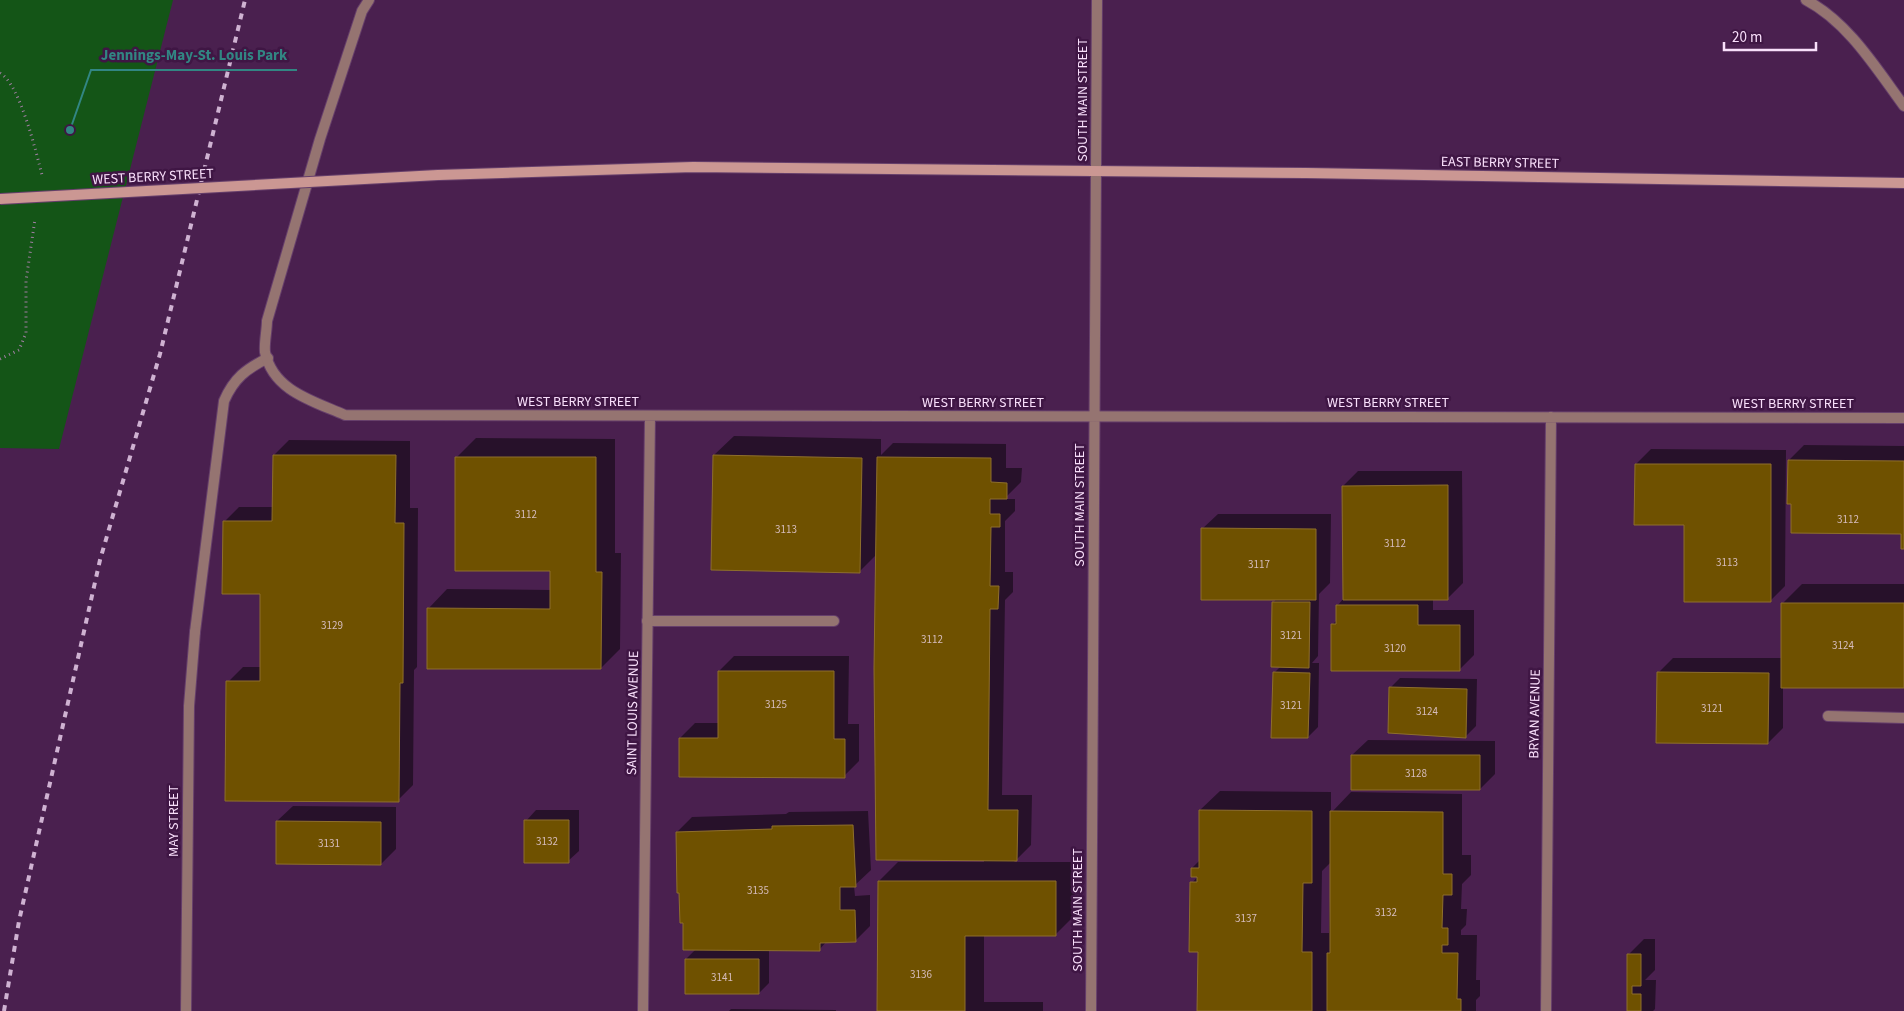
<svg xmlns="http://www.w3.org/2000/svg" width="1904" height="1011" viewBox="0 0 1904 1011" font-family="'Source Sans 3',sans-serif">
  <style>
    .green { fill: #145517 }
    .shadow { fill: #0007; fill-rule: evenodd }
    .building { fill: #6f5100; stroke: #8e6f2c }
    .lines { fill: none; stroke-linecap: round; stroke-linejoin: round }
    .service-casing { stroke: #663f6b; stroke-width: 12 }
    .minor-casing { stroke: #663f6b; stroke-width: 12 }
    .secondary-casing { stroke: #663f6b; stroke-width: 12 }
    .path { stroke: #a17fa4; stroke-width: 3; stroke-dasharray: 1 4; stroke-linecap: butt }
    .service { stroke: #957471; stroke-width: 10 }
    .minor { stroke: #957471; stroke-width: 10 }
    .secondary { stroke: #cb9793; stroke-width: 10 }
    .rail { stroke: #cfb2d2; stroke-width: 4; stroke-dasharray: 6 6; stroke-linecap: butt }
    .secondary-bridge-casing { stroke: #663f6b; stroke-width: 12; stroke-linecap: butt }
    .secondary-bridge { stroke: #cb9793; stroke-width: 10 }
    .labels { text-anchor: middle; dominant-baseline: central; stroke-width: 5; stroke-linejoin: round; paint-order: stroke }
    .number-label { font-size: 11px; fill: #d6bcbc }
    .street-label { font-size: 14px; fill: #f9dffb; stroke: #3f1644 }
    .leader { fill: none; stroke: #328683; stroke-width: 2 }
    .callout-dot { fill: #328683; stroke: #3f1644; stroke-width: 2 }
    .callout-label { font-size: 15px; text-anchor: middle; font-weight: bold; fill: #328683; stroke: #3f1644; stroke-width: 5; stroke-linejoin: round; paint-order: stroke }
  </style>
  <rect width="100%" height="100%" fill="#4a204f"/>
  <path class="green" d="M0 0H173L59 449 0 448Z"/>
  <path class="shadow" d="M734 436 881 439V455L893 443 1006 444V468H1022L1021 482 1004 499H1015V511L1005 521V572H1013V592L1005 600 1002 795H1032L1031 845 1014 862H1075V915L1055 935H984V1002H1043V1011H879V881L898 862H984V860L877 554 859 572 714 455Z
    M476 438 615 439V553H621L620 649 601 668 428 609 447 589 552 590V570L457 457Z
    M289 440 410 441V508H418L417 667 414 670 413 785 398 800 228 682 243 667H261V593L224 522 239 507H274V455Z
    M1804 445 1904 446V548L1902 533 1789 460Z
    M1651 449 1786 450 1785 586 1770 601 1685 523 1636 464Z
    M1358 471H1462L1463 583 1448 598H1433V610H1474V655L1459 670 1332 625 1337 620V606L1344 598 1343 486Z
    M1218 514H1331L1330 583 1319 594 1318 656 1312 663H1319L1318 727 1308 737 1274 673 1281 666 1274 602 1277 598 1202 529Z
    M1802 584H1904V687H1783V728L1768 743 1658 673 1673 658H1783V603Z
    M734 656H849L848 724H859V761L844 776 680 738 695 723H719V671Z
    M1400 678 1477 679 1476 726 1466 736 1390 688Z
    M1368 740 1495 741V774L1480 789 1352 755Z
    M1220 791 1331 792V813L1351 792 1462 794V855H1471V875L1462 884 1461 909H1467L1466 925 1461 930V935H1477L1476 980H1480V996L1476 1000V1011H1198L1199 951 1192 883 1199 875 1192 868 1200 860V810ZM1331 862 1329 933H1321L1322 871Z
    M293 806 396 807V849L381 864 277 821Z
    M536 810H579V851L568 861 526 821Z
    M868 811 871 870 854 886 855 896 870 895V926L855 941H827L819 950 769 949V983L759 993 686 959 696 949 684 921 677 832 692 817 786 814 789 812Z
    M1644 939H1655V970L1645 980H1656L1655 1009 1653 1011H1628L1629 954Z
    M731 1009 836 1010V1011H729Z"/>
  <path class="building" d="M273 455H396L395 523H404L403 683H400L399 802 225 801 226 681H260V594H222L223 521H272Z
    M713 455 862 458 860 573 711 570Z
    M455 457H596V572H602L601 669H427V608L550 609V571H455Z
    M877 457 991 458V482L1007 483V499H990V514H1000V527H991L990 586H999L998 609H990L988 810H1018L1017 861 876 860 874 668Z
    M1788 460 1904 461V549H1901V534L1791 533V504H1787Z
    M1635 464H1771V602H1684V525H1634Z
    M1448 485V600H1343L1342 486Z
    M1201 528 1316 529V600H1201Z
    M1272 602H1310L1309 668 1271 667Z
    M1781 603H1904V688H1781Z
    M1336 605H1418V625H1460V671H1331V624H1336Z
    M718 671H834V739H845V778L679 777V738H718Z
    M1273 672 1310 673 1308 738H1271Z
    M1657 672 1769 673 1768 744 1656 743Z
    M1389 687 1467 689 1466 738 1388 733Z
    M1351 755H1480V790H1351Z
    M1199 810 1312 811V883H1303L1302 952H1312V1011H1197L1198 952H1189L1190 882H1197V877H1191V868H1199Z
    M1330 811 1443 812V874H1452V895H1443L1442 928H1448V945H1442V953H1458L1457 999H1461V1011H1327V953H1330Z
    M524 820H569V863H524Z
    M276 821 381 822V865L276 864Z
    M853 825 856 887H840V910H855L856 942 820 943V951L683 950V923H680L679 893H677L676 832 772 829V826Z
    M878 881H1056V936H965V1011H877Z
    M1627 954H1641V986H1632V994H1641V1011H1627Z
    M685 959H759V994H685Z"/>
  <g class="lines">
    <g class="service-casing">
      <path id="service" d="M647 621H834
        M195 632 224 401C234 378 246 369 268 358
        M1828 716 1904 718"/>
    </g>
    <g class="minor-casing">
      <path id="minor" d="M369 0 362 11 320 139 267 321C267 330 264 343 265 352 273 391 313 401 345 415L1904 418
        M1806 0C1848 22 1876 68 1904 106
        M186 1011 189 706 195 632
        M643 1011 650 416
        M1091 1011 1097 0
        M1546 1011 1551 417"/>
    </g>
    <g class="secondary-casing">
      <path id="secondary" d="M438 175 693 167 1306 173 1904 183"/>
    </g>
    <path class="path" d="M0 73C20 84 36 152 42 175
      M0 359 19 350 26 333V281L35 219"/>
    <use href="#service" class="service"/>
    <use href="#minor" class="minor"/>
    <use href="#secondary" class="secondary"/>
    <path class="rail" d="M4 1011 19 921 100 560 160 354 245 0"/>
    <g class="secondary-bridge-casing">
      <path id="secondary-bridge" d="M0 199 438 175"/>
    </g>
    <use href="#secondary-bridge" class="secondary-bridge"/>
  </g>
  <g class="labels">
    <g class="number-label">
      <text x="526" y="514">3112</text>
      <text x="1848" y="519">3112</text>
      <text x="786" y="529">3113</text>
      <text x="1395" y="543">3112</text>
      <text x="1727" y="562">3113</text>
      <text x="1259" y="564">3117</text>
      <text x="332" y="625">3129</text>
      <text x="1291" y="635">3121</text>
      <text x="932" y="639">3112</text>
      <text x="1843" y="645">3124</text>
      <text x="1395" y="648">3120</text>
      <text x="776" y="704">3125</text>
      <text x="1291" y="705">3121</text>
      <text x="1712" y="708">3121</text>
      <text x="1427" y="711">3124</text>
      <text x="1416" y="773">3128</text>
      <text x="547" y="841">3132</text>
      <text x="329" y="843">3131</text>
      <text x="758" y="890">3135</text>
      <text x="1386" y="912">3132</text>
      <text x="1246" y="918">3137</text>
      <text x="921" y="974">3136</text>
      <text x="722" y="977">3141</text>
    </g>
    <g class="street-label">
      <text transform="translate(1083 100) rotate(-90)">SOUTH MAIN STREET</text>
      <text transform="translate(1500 163) rotate(1)">EAST BERRY STREET</text>
      <text transform="translate(153 177) rotate(-3)">WEST BERRY STREET</text>
      <text x="578" y="402">WEST BERRY STREET</text>
      <text x="983" y="403">WEST BERRY STREET</text>
      <text x="1388" y="403">WEST BERRY STREET</text>
      <text x="1793" y="404">WEST BERRY STREET</text>
      <text transform="translate(1080 505) rotate(-90)">SOUTH MAIN STREET</text>
      <text transform="translate(633 713) rotate(-89)">SAINT LOUIS AVENUE</text>
      <text transform="translate(1535 714) rotate(-89)">BRYAN AVENUE</text>
      <text transform="translate(174 821) rotate(-90)">MAY STREET</text>
      <text transform="translate(1078 910) rotate(-90)">SOUTH MAIN STREET</text>
    </g>
  </g>
  <path class="leader" d="M70 130L91 70H297"/>
  <circle class="callout-dot" cx="70" cy="130" r="5"/>
  <g class="callout-label">
    <text x="194" y="60">Jennings-May-St. Louis Park</text>
  </g>
  <path d="M1724 42v8h92v-8" fill="none" stroke="#f9dffb" stroke-width="2.5"/>
  <text x="1732" y="42" font-size="15" fill="#f9dffb" stroke="#3f1644" stroke-width="4" paint-order="stroke">20 m</text>
</svg>
